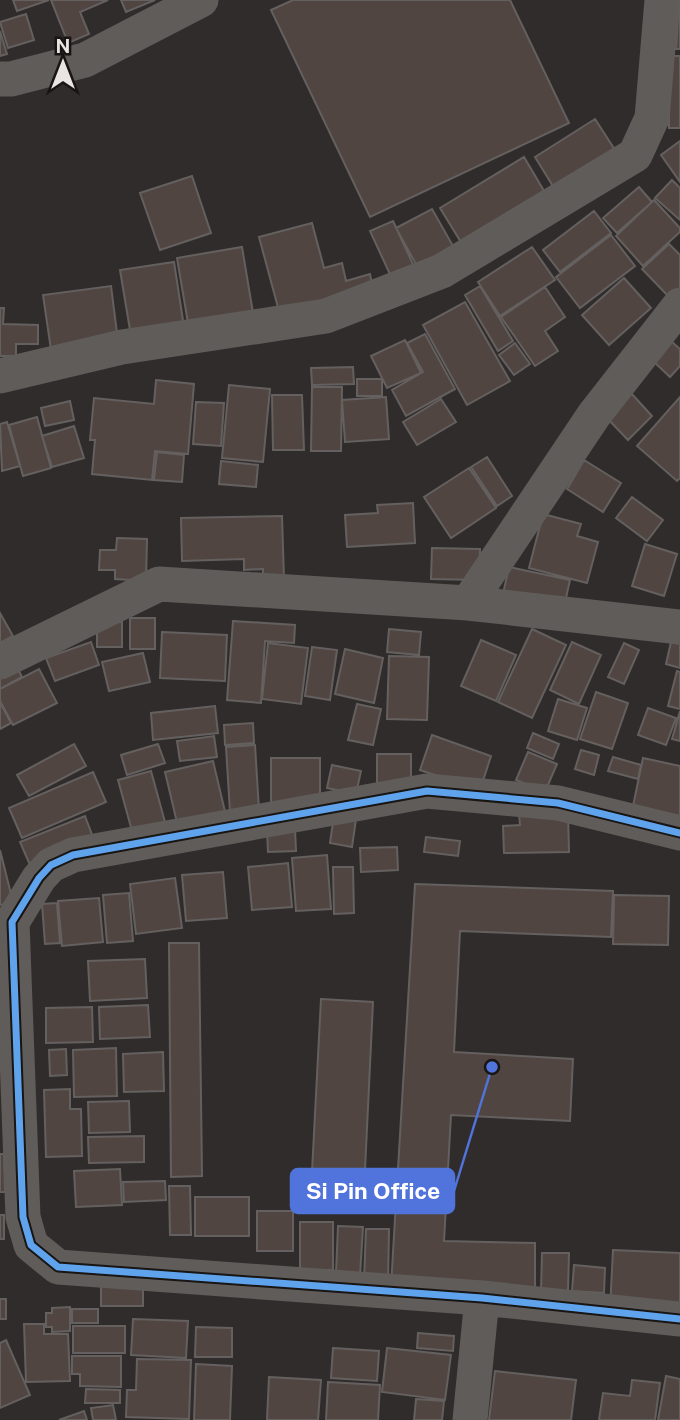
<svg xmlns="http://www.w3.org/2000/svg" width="680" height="1420" viewBox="0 0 680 1420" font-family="'Public Sans',sans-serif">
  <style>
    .building { fill: #504540; stroke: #64605f; stroke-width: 2 }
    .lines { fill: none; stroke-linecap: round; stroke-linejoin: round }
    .street { stroke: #5f5c5a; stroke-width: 35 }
    .cycleway-casing { stroke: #181513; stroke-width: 11 }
    .cycleway { stroke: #60a3ed; stroke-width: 7 }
    .leader { fill: none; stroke: #5074db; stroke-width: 2.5 }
    .callout-dot { fill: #5074db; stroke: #181513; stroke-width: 2.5 }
    .callout { fill: #5074db; stroke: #5074db; stroke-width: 2.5 }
    .callout-label { font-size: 23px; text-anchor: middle; font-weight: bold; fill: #fff }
  </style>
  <rect width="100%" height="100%" fill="#302c2b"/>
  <path class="building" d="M13 0H49L17 11Z
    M51 0H108L80 12 89 34 68 43Z
    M121 0H155L126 12Z
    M293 0H510L569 123 370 217 271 10Z
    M679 0H680V49H676Z
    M26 14 34 40 8 48 0 22Z
    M0 31 7 54 0 56Z
    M669 56H680V128H669Z
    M595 119 617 153 556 191 535 157Z
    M680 141V182L661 155Z
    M524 157 547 196 464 247 440 208Z
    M192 176 211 233 160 250 140 193Z
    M672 180 680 188V220L655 198Z
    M639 187 652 202 617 233 603 218Z
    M654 200 680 228V232L643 266 616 236Z
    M432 209 453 246 417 266 396 228Z
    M594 211 611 233 560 272 543 250Z
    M393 221 417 273 394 283 370 231Z
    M312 223 324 268 342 263 346 281 370 274 373 290 280 315 259 237Z
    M611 235 635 266 580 308 556 277Z
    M669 244 680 255V292L672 300 642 269Z
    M242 247 253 313 188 323 177 258Z
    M532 247 555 280 500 316 478 282Z
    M174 262 184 327 131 336 120 270Z
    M624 278 651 308 609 345 582 315Z
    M111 286 118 341 51 350 43 295Z
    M480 286 513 341 498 351 465 295Z
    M545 287 565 317 545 331 558 351 535 366 501 317Z
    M465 302 510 381 467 405 423 325Z
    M0 308H4L3 324 38 325V344H16V356H0Z
    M425 334 455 389 406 416 392 390 423 372 407 343Z
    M405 340 421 373 387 388 371 356Z
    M672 342 680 349V366L670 377 653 361Z
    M515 343 530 364 514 375 499 355Z
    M353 367 354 384 312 385 311 368Z
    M357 379H382V396H357Z
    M156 380 194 384 188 454 155 451 152 480 92 474 95 440H90L94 398 154 404Z
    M229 385 270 389 263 462 222 458Z
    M312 387H342L341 451H311Z
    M631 393 652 416 628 440 606 417Z
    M272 395H302L304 450H273Z
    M386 397 389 439 345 442 342 400Z
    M680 397V478L677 481 637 446Z
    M441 399 456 422 417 445 403 422Z
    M70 401 74 420 45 426 41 408Z
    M196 402 224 403 221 446 193 444Z
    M37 417 51 468 23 476 9 425Z
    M7 422 20 466 2 471 0 424Z
    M74 426 84 458 52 467 42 436Z
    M157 452 184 455 182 482 154 480Z
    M487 457 512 496 497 506 471 467Z
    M584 460 621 483 603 512 567 489Z
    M221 461 258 465 256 487 219 484Z
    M469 468 496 508 451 538 424 497Z
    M632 497 663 520 647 541 616 518Z
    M413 503 415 543 347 547 345 515 378 513 377 505Z
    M543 514 581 524 577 536 598 542 587 583 529 568Z
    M282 516 284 579H263V569L244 570V559L182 561 181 518Z
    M117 538 147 539 146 581 115 579V570H99L100 550H116Z
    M645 544 677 554 664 596 632 586Z
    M432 548 480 549 479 580 431 579Z
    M509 567 570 580 564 607 503 594Z
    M0 613 13 636 0 643Z
    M130 618H155V649H130Z
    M233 621 295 625 294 643 265 641 261 703 227 700Z
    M97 622H122V647H97Z
    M389 629 421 632 419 655 387 652Z
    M532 629 566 645 532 718 498 702Z
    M162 632 227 635 225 681 160 678Z
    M481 640 516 655 496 701 461 686Z
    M91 642 99 665 55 681 46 658Z
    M572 642 601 655 579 704 550 690Z
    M671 642 680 644V668L666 664Z
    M268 643 308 648 301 704 262 699Z
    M624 643 639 650 624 684 608 677Z
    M312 647 337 650 330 700 305 696Z
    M345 649 383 658 374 703 335 694Z
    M143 653 150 682 109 691 102 662Z
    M389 656 429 657 427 720 387 719Z
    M16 665 22 677 0 689V673Z
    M39 669 57 703 13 725 0 701V689Z
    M677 671 680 672V709L668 706Z
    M596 692 628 703 612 749 580 739Z
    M558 699 587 708 577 740 548 731Z
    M0 702 11 723 0 729Z
    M357 704 381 709 373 745 348 740Z
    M215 706 218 733 153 740 151 713Z
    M648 708 676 718 666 745 638 735Z
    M680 711V741L672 739Z
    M253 723 254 743 225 745 224 725Z
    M533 733 559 744 553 759 527 748Z
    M432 735 491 756 480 790 420 770Z
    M214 736 217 757 180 761 177 741Z
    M74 744 86 766 29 796 17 775Z
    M158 744 165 763 127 775 121 755Z
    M255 745 259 810 230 812 226 747Z
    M581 750 599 755 594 775 575 769Z
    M528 752 557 764 545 792 516 780Z
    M377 754H411V792H377Z
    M613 757 641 765 638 779 608 771Z
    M271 758H320V804H271Z
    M643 758 680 766V816L633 806Z
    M213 761 227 820 179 831 165 772Z
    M332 765 361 771 356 794 327 788Z
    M151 771 168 833 135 842 118 780Z
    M93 772 106 802 22 838 9 808Z
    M568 811 569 852 504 853 503 826 520 825 519 813Z
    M334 815 356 819 352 847 330 843Z
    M85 816 94 840 30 865 20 842Z
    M295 829 296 851 268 852 267 830Z
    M426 837 460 841 458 856 424 852Z
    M397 847 398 870 361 872 360 848Z
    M0 850 13 902 0 905Z
    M327 855 331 909 296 911 292 858Z
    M288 863 292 907 252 910 248 867Z
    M333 867H353L354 913 334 914Z
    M223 872 227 918 186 921 182 875Z
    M175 878 182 928 136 934 130 884Z
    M415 884 613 891 611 937 460 931 454 1052 573 1059 570 1121 451 1115 444 1241 535 1243V1289L391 1286Z
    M129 893 133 941 107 943 103 895Z
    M614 895 669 896 668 945 613 944Z
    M99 898 103 942 62 946 58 901Z
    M57 903 60 943 45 944 42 904Z
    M169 943H199L202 1176 171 1177Z
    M145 959 147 998 90 1001 88 961Z
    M321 999 373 1002 363 1212 310 1210Z
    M148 1005 150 1037 100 1039 99 1007Z
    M92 1007 93 1042 46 1043V1008Z
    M116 1048 117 1096 74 1097 73 1050Z
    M66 1049 67 1075 50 1076 49 1050Z
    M163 1052 164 1091 124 1092 123 1054Z
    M70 1089V1109H81L82 1156 46 1157 44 1090Z
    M129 1101 130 1132 89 1133 88 1102Z
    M144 1136V1162L89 1163 88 1137Z
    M0 1154H4L5 1192H0Z
    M120 1169 122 1205 76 1207 74 1171Z
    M165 1181 166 1200 124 1202 123 1182Z
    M169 1186H190L191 1235H170Z
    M195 1197H249V1236H195Z
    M257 1211H293V1251H257Z
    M0 1215H4V1239H0Z
    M300 1222H333V1270H300Z
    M338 1226 363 1227 360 1275 336 1273Z
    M366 1229H389L388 1282 364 1281Z
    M613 1250 680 1253V1313L610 1309Z
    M542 1253H569L568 1291H541Z
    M101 1262H143V1306H101Z
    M574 1265 605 1268 604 1293 572 1291Z
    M0 1299H6V1319H0Z
    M70 1307V1331L52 1332V1327H46V1313H52V1308Z
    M72 1309H98V1323H72Z
    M133 1319 188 1321 186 1358 131 1355Z
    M24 1324H44V1334H68L70 1381 26 1382Z
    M73 1326H125V1353H73Z
    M196 1327 232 1328V1357H195Z
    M418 1333 454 1336 453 1351 417 1348Z
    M6 1340 30 1395 0 1408V1343Z
    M333 1348 379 1351 377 1381 331 1378Z
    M387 1348 451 1355 445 1400 382 1392Z
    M72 1356H121V1387L80 1386V1374H72Z
    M137 1359 191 1360 189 1419 126 1417 127 1390H136Z
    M196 1364 232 1366 230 1420H194Z
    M495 1371 576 1380 571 1420H489Z
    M666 1376 680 1379V1420H658Z
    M269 1377 321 1380 318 1420H267Z
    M632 1380 660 1383 655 1420H599L603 1393 630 1396Z
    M328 1382 380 1385 378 1420H326Z
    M86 1389 120 1390V1403H85Z
    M416 1399 444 1401 442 1420H414Z
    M113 1405 116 1420H93L91 1408Z
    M84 1411 87 1420H59Z"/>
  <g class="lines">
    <path class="street" d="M0 79H11L85 60 201 0
      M0 376 122 347 326 316 442 271 635 155 652 118 662 0
      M468 603 594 415 680 305
      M0 662 159 584 468 603 680 627
      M680 833 558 803 427 791 73 855 51 865 39 878 12 922 23 1217 31 1245 58 1267 482 1298 680 1319
      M470 1420 482 1298"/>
    <g class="cycleway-casing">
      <path id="cycleway" d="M680 833 558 803 427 791 73 855 51 865 39 878 12 922 23 1217 31 1245 58 1267 482 1298 680 1319"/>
    </g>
    <use href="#cycleway" class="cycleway"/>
  </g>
  <path class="leader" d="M492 1067L454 1191"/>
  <circle class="callout-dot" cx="492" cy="1067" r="7"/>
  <rect class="callout" x="291" y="1169" width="163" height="44" rx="7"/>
  <g class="callout-label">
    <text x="373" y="1199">Si Pin Office</text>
  </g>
  <g transform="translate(63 63)" stroke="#181513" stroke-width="5" paint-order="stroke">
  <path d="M0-5L12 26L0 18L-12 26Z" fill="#eae5e3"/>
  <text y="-10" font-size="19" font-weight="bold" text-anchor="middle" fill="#eae5e3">N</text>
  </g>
</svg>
